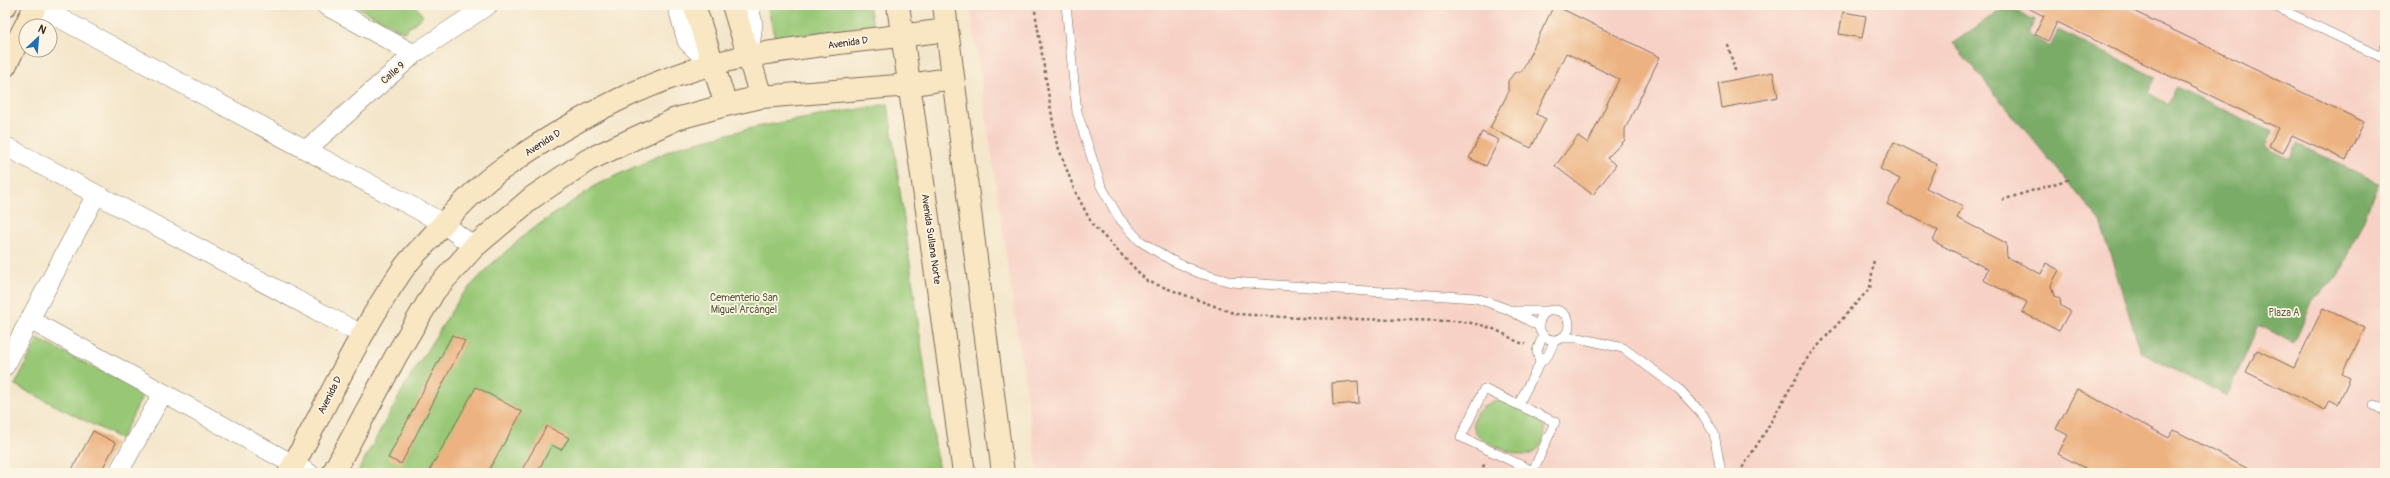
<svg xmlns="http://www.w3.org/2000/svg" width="2390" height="478" viewBox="0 0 2390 478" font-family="Pangolin,sans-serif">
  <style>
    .built { fill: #f7d1c6 }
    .green { fill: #98c876; stroke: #6a794a }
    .forest { fill: #7aac67; stroke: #5a6b42 }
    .building { fill: #edb281 }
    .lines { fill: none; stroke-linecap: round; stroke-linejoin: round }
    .lane-casing { stroke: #7c6c5b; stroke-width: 10 }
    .street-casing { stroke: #7c6c5b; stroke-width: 20 }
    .secondary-casing { stroke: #7c6c5b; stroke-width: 24 }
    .path { stroke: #7c6c5b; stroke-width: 2.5; stroke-dasharray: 3 3; stroke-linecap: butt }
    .lane { stroke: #fff; stroke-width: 9 }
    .street { stroke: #fff; stroke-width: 19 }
    .secondary { stroke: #f9e7c3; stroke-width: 22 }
    .labels { text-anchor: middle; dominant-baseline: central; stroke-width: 3.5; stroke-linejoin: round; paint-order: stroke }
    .street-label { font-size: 10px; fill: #3b2a1e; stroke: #fcf5e5 }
    .park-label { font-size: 10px; fill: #575938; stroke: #fcf5e5 }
  </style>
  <rect width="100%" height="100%" fill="#fcf5e5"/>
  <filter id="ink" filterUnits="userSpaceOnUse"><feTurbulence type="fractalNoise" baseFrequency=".025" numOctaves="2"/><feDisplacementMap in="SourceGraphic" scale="8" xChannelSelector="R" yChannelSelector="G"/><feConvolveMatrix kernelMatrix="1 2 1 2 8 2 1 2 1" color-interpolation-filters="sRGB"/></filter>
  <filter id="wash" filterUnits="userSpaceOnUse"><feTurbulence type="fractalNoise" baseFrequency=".012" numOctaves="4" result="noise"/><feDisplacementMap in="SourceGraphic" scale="16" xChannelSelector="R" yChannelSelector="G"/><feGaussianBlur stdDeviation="0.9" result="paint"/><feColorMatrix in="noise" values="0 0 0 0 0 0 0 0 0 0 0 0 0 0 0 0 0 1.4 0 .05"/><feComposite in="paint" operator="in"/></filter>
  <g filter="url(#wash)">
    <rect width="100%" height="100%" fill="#f4e6cb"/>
    <path class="built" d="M970 5H2385V473H1038Z"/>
    <path class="green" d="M353 5H415L423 16 404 32Z
      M767 5H869L873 25 775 39Z
      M888 104 939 473H357L407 382 461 296 493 263 528 232 598 184 677 147 756 127Z
      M38 339 144 393 121 439 15 385Z
      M1497 401C1509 404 1531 411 1540 420 1552 433 1539 456 1523 455 1513 454 1484 443 1478 435 1464 420 1483 403 1497 401Z"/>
    <path class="forest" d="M2006 6 2035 20 2028 34 2050 46 2058 30 2155 77 2148 93 2168 104 2176 87 2272 132 2265 147 2290 159 2297 144 2379 183 2340 274 2313 301 2294 343 2259 325 2227 396 2141 353 2100 221 1953 43Z"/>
    <g id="blocks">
      <path class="building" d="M1554 5 1660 57 1625 129V140L1607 158 1616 165 1593 195 1555 166 1578 136 1588 143 1619 79 1566 53 1536 114 1546 119 1531 148 1490 128 1508 93V81L1515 72 1522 71Z
        M2022 5H2121L2364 122 2346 160 2292 135 2283 153 2269 146 2278 128 2057 22 2048 41 2035 34 2044 16Z
        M1843 12 1866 16 1862 38 1839 34Z
        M1773 72 1778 97 1722 108 1718 83Z
        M1482 132 1499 140 1486 166 1469 158Z
        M1894 142 1937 164 1926 188 1963 206 1957 218 2006 243 2007 257 2041 274 2046 263 2059 270 2051 285 2054 296 2060 299 2061 306 2070 311 2059 331 2022 312 2027 302 1983 280 1988 269 1933 241 1938 230 1887 204 1900 179 1880 169Z
        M2323 308 2365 328 2342 374 2350 378 2338 404 2330 400 2325 410 2246 372 2257 350 2294 368Z
        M452 335 465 341 401 464 388 458Z
        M1358 381 1359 403 1333 405 1332 383Z
        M476 387 522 412 487 473H428Z
        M2077 389 2169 438 2174 430 2256 473H2094L2058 454 2068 435 2056 429Z
        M547 426 569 438 561 450 552 445 537 473H520Z
        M93 431 116 443 100 473H70Z"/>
    </g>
  </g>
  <g filter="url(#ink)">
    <use href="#blocks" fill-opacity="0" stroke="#7c6c5b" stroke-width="1"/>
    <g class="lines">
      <g class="lane-casing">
        <path id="lane" d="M1066 5 1077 112 1101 186 1119 218 1140 241 1171 260 1199 273 1231 282 1476 298 1507 309 1539 326
          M2272 5 2381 57 2385 48
          M1539 325a15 15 0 1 1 30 0a15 15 0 1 1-30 0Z
          M1516 311H1549
          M1563 338H1579L1623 348 1679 389 1703 415 1714 433 1721 473
          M1540 363 1537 351 1543 335
          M1484 389 1555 422 1533 471 1461 437Z
          M1518 405 1540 363 1548 355 1555 340
          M2374 405 2385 411"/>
      </g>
      <g class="street-casing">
        <path id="street" d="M35 5 443 223 474 247
          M325 5 414 54
          M677 5 687 41 712 66
          M748 5 753 23 749 55
          M5 146 361 334
          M306 150 414 54 488 5
          M30 320 309 473
          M5 366 96 195
          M118 473 163 393"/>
      </g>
      <g class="secondary-casing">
        <path id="secondary" d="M694 5 726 105
          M733 5 761 97
          M898 5 964 473
          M944 5 1003 473
          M5 6 6 5
          M5 66 36 5
          M289 473C326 406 357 336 401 272 408 261 417 252 426 243 447 219 476 187 502 169 574 118 661 72 749 56 814 44 881 39 947 30
          M333 473 396 356 435 290 474 247 533 197 588 160 676 119 726 105 761 97 909 85 953 78"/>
      </g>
      <path class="path" d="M1034 5 1056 141 1074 189 1092 224 1147 281 1236 314 1301 318 1456 321C1472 323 1486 325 1500 332 1509 336 1516 343 1526 344
        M1728 45 1736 74
        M2002 200 2070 179
        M1481 473 1485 462
        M1739 473 1764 434 1808 357 1870 288 1874 259"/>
      <use href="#lane" class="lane"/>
      <use href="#street" class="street"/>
      <use href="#secondary" class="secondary"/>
    </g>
  </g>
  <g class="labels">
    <g class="street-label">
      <text transform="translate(848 43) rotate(-8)">Avenida D</text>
      <text transform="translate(393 73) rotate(-41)">Calle 9</text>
      <text transform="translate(543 143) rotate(-33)">Avenida D</text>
      <text transform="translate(931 239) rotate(82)">Avenida Sullana Norte</text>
      <text transform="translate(330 395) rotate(-63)">Avenida D</text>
    </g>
    <g class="park-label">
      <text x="744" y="298">Cementerio San<tspan x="744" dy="12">Miguel Arcángel</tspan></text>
      <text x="2284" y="313">Plaza A</text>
    </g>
  </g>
  <rect width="2390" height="478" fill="none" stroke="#fcf5e5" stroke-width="20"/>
  <g transform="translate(38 38) rotate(26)"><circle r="19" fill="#fcf5e5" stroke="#afa495"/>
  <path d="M0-3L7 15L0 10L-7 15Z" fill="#1f6fb2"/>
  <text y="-6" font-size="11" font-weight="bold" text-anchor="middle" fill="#3b2a1e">N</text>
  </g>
</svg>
